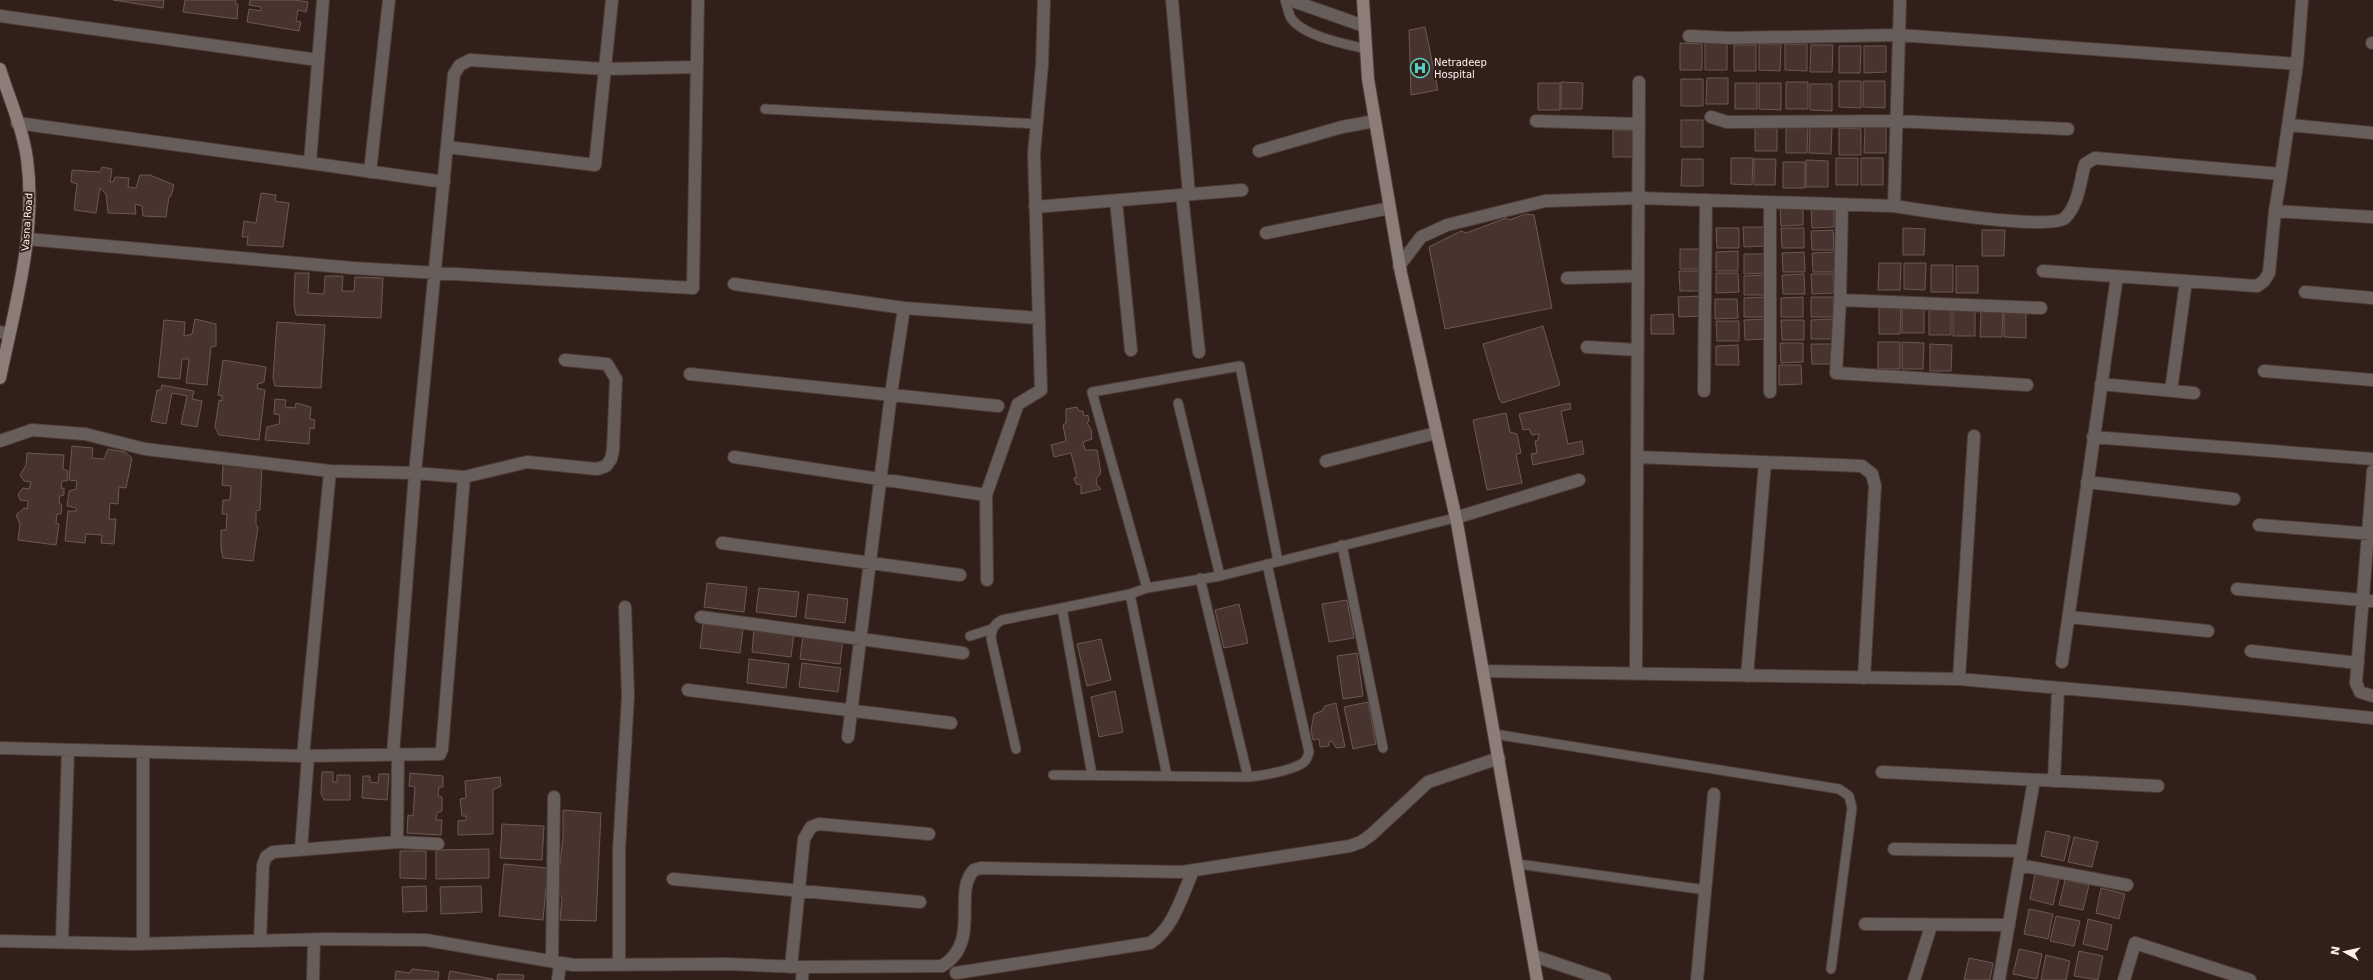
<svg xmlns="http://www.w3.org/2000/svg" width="2373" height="980" viewBox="0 0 2373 980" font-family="'DejaVu Sans',sans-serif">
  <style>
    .building { fill: #48342f; stroke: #6d5852 }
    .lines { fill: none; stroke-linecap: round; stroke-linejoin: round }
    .lane-casing { stroke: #4e3c37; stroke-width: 11 }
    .street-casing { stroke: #4e3c37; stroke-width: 14 }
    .secondary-casing { stroke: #4e3c37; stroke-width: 14 }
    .lane { stroke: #675d5a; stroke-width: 9 }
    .street { stroke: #675d5a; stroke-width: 12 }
    .secondary { stroke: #8d7d79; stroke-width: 12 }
    .labels { text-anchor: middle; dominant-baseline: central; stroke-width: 4; stroke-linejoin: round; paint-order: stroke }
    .poi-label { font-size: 10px; fill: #fdf0ec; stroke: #311f1a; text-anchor: start }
    .street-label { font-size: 10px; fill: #fdf0ec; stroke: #311f1a }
  </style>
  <rect width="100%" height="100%" fill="#311f1a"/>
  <path class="building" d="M113 0H164L163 8Z
    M185 0H236L235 4H238L237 19 183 12Z
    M250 0H295L308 2 306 12 298 10 296 21 301 22 299 31 247 22 249 9 261 11V7L249 5Z
    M1425 27 1438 90 1411 95 1409 30Z
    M1680 43 1702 44V70H1680Z
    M1705 43H1727V70H1705Z
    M1759 44H1781L1780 71 1759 70Z
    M1785 44H1807V71L1785 70Z
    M1734 45H1756V71H1734Z
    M1811 45H1833L1832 72H1810Z
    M1839 46H1861L1860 73H1839Z
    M1864 46H1886V72L1864 73Z
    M1707 78H1728V104H1706Z
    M1681 79H1703V106H1681Z
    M1839 81H1861V108L1839 107Z
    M1863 81H1885V108L1863 107Z
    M1561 82 1583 83 1582 109H1561Z
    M1786 82H1808V109H1786Z
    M1538 83H1560V110H1538Z
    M1735 83H1757V109H1735Z
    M1759 83H1781V110L1759 109Z
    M1810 84H1832V111L1810 110Z
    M1681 120H1703V147H1681Z
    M1755 124H1777V151H1755Z
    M1808 126 1807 153H1786V127Z
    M1810 127H1832L1831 154 1809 153Z
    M1865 127H1886V153H1864Z
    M1839 128 1861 129V155H1839Z
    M1613 130 1635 131 1634 157H1613Z
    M1731 158H1753L1752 185 1731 184Z
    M1836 158H1858V185H1836Z
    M1861 158H1883V185H1861Z
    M1682 159H1703V186H1681Z
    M1754 159H1776L1775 185H1754Z
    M1806 160 1828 161V187H1806Z
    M1783 162H1805V188H1783Z
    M102 167 112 169 110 182H113L115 177 129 178 128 187 136 188 140 175H150L174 185 171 196 169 197 166 217 143 216 142 206 135 204 136 214 108 213 106 194 100 188 96 213 74 210 77 184 71 182 72 170 100 172Z
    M261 193 276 195 275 201 289 203 283 247 247 245 248 237H242L244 221 256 223Z
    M1780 206H1803V225L1781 226Z
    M1811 208H1834V227L1812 228Z
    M1526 214 1534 215 1552 308 1445 329 1429 247 1461 231 1466 233 1506 218 1509 220Z
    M1743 227H1766V246L1744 247Z
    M1716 228H1739V248H1717Z
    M1781 228H1804V248H1782Z
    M1903 228 1925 229 1924 255H1903Z
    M1833 230 1834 250H1812L1811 231Z
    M1982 230H2005L2004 256H1982Z
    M1680 249H1702V269H1680Z
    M1738 251V271H1716V252Z
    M1804 252 1805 272H1783L1782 253Z
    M1835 252V272H1813L1812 253Z
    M1744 254H1766L1767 273 1744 274Z
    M1879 263H1901L1900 290H1878Z
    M1904 263H1926L1925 290 1904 289Z
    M1931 265H1953V292H1931Z
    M1956 266H1978V293H1956Z
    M1679 271H1702V291H1680Z
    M295 273H309L308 293 324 294 325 276H343L342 291H354L355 277 383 278 381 318 296 315 294 305Z
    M1716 273H1738L1739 292 1716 293Z
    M1804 274 1805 294H1783L1782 275Z
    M1811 274H1833L1834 293 1812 294Z
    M1766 275 1767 295H1744V276Z
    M1701 296V316L1679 317 1678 297Z
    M1766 297V317H1744V298Z
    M1803 297V317H1781V298Z
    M1811 297H1833L1834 317H1811Z
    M1715 299H1737L1738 318 1715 319Z
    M1879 307H1901L1900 334H1879Z
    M1902 307H1924V333H1902Z
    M1929 308H1951V335H1929Z
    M1953 310H1975V336H1953Z
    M1981 310H2003L2002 337H1980Z
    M2004 311H2026V338L2004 337Z
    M1673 314 1674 334H1651V315Z
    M195 319 216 324V346L211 347 207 385 186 383 189 359H182L180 379 158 377 164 320 185 322 184 336 192 334Z
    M1766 319 1767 339 1745 340 1744 320Z
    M1833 319 1834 339H1811V320Z
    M1781 320H1804V340H1782Z
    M1716 321H1739V341H1717Z
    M277 322 325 325 321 388 275 386 273 378Z
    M1543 326 1560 385 1502 403 1499 399 1483 344Z
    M1878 342H1900V369H1878Z
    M1902 342 1924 343 1923 369H1902Z
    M1780 343H1803V362L1781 363Z
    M1811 344H1833L1834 364H1812Z
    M1930 344 1952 345 1951 371H1930Z
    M1738 345 1739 365H1716V346Z
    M223 360 266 367 264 382 258 384 257 388 265 390 259 440 219 435 215 427 219 400 222 401V396L218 395Z
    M1779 365H1801L1802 384 1779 385Z
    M162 385 194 391 192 399 202 401 197 427 181 424 187 396 172 393 166 424 151 421 157 390H161Z
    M275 399 286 400 285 407 295 408 296 403 311 407 310 419 315 420 314 429 310 428 309 444 265 440 267 427 279 424 280 415 274 414Z
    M1570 403 1571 409 1561 411 1568 444 1582 441 1584 454 1533 465 1531 454 1537 453 1535 441 1538 440 1539 434 1532 435 1529 429 1523 430 1519 414Z
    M1077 407 1079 411H1083L1084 416 1088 415 1089 421 1087 423 1091 429 1092 439 1083 442 1085 450H1097L1101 473 1096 479 1097 485 1101 489 1081 494V485L1076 484 1074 478 1077 477 1071 453 1054 457 1051 445 1066 441 1063 425 1066 423V409Z
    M1506 413 1510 432 1517 434 1521 453 1516 454 1522 483 1487 490 1473 420Z
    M72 446 93 448 92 458 104 459 108 449 125 452 132 458 126 488 119 487 118 504 110 503 109 519H116L114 544 101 543 102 535 86 534 85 543 65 541 68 511H77L76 508 67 506 69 491 76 489 77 481 69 480Z
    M27 453 64 455 63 469 68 471 67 481H62L61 488H64V495L60 496 59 503 62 505 61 514H57L56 523 59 524 56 545 18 540 20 524 16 515 24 508 27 509 28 501 20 500 18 494 23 488 29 489 31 482 24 481 20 475 26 465Z
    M223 465 262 467 260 510 256 511V525L258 527 253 561 223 558 221 549V530H226L227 514H222L223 500H230L231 486 222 485Z
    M707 583 747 587 744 612 704 607Z
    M759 588 799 592 796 617 756 612Z
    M808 594 848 599 845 623 805 618Z
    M1347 600 1354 638 1329 642 1322 604Z
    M1239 604 1248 643 1224 648 1215 610Z
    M703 624 743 629 740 653 700 648Z
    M754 628 794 633 791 657 752 652Z
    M803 635 843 639 840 664 800 659Z
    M1101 639 1111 680 1087 686 1077 644Z
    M1357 653 1363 696 1343 699 1337 656Z
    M749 659 789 664 786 688 747 683Z
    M802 663 841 668 838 692 799 687Z
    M1115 691 1123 732 1099 737 1091 697Z
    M1368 702 1376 744 1353 749 1344 707Z
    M1336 703 1345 747 1336 748 1332 741 1329 742V746L1320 747 1319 739 1313 740 1311 730 1314 714 1322 711 1325 706Z
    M322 772H333V782H337V775H350V800H324L321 794Z
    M410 773 443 776V787H439L438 796 442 797V811L437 813 436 820H442L441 835 407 833 408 815 413 816 415 787 409 786Z
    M379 774H389L387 800 362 798 363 776H370V782L378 783Z
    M500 777 501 786 493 790V834L458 835V821L466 820V816H462L460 799 466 798 465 781Z
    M563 810 601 813 596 921 560 920 562 897 558 894 559 872 563 837Z
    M502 824 544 826 542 860 500 858Z
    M2046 831 2070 836 2064 861 2041 856Z
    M2074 837 2098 842 2092 867 2068 862Z
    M489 849V878L436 879V850Z
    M400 851H426V879L400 878Z
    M504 864 548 868 543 920 499 916Z
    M2035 874 2059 879 2053 905 2030 899Z
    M2065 880 2089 885 2083 910 2059 905Z
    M426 886 427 911 403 912 402 887Z
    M481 886 482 912 441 914 440 887Z
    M2101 888 2125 894 2119 919 2096 913Z
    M2029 909 2053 914 2048 939 2024 934Z
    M2056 916 2080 921 2074 946 2050 941Z
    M2088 919 2112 925 2107 950 2083 944Z
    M2019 949 2042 954 2037 979 2013 974Z
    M2079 951 2103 956 2098 980 2074 976Z
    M2046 955 2070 961 2066 980H2041Z
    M1969 958 1993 963 1990 980H1964Z
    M412 969 439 972 438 980H395L396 971 410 973Z
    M450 971 493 979V980H448Z
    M498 974 524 975 523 980H497Z"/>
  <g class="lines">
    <g class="lane-casing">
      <path id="lane" d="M1285 0C1287 5 1288 13 1291 18 1303 36 1345 44 1366 49
        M765 109 1037 124
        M1178 403 1220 576
        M1342 545 1383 748
        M1200 578 1248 777
        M1147 588 1092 392 1240 366 1278 561
        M1130 594 1167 776
        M970 636 992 629
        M1494 734 1839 789 1849 796 1852 808 1831 969
        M1016 749 991 638C992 629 994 624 1002 620L1062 608
        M1053 775 1248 777C1260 776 1297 770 1305 761 1307 759 1308 755 1309 752L1267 564
        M1092 775 1062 608 1130 594 1147 588 1220 576 1455 518
        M1518 864 1706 890"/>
    </g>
    <g class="street-casing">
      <path id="street" d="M1172 0 1189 194
        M1290 0 1364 26
        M0 16 318 60
        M1689 36 1730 38 1899 35 2297 64
        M2372 43H2373
        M1711 117 1727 122 1896 121 2068 129
        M1536 121 1639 124
        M17 123 310 163 323 0
        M2289 125 2373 133
        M447 147 595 165 612 0
        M1259 151 1342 127 1375 121
        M310 163 444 182
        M370 172 389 0
        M2281 174 2275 211 2373 217
        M1182 195 1199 352
        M1116 201 1131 350
        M1842 205 1840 300 1836 373 2027 385
        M1894 206C1919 210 2052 231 2065 218 2079 204 2080 181 2085 164L2095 158 2281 174 2297 64 2302 0
        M1035 207 1242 190
        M1266 233 1390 208
        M27 239 353 268 693 288 698 0
        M1399 266 1421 237 1447 225 1545 201 1638 198 1894 206 1900 0
        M2043 271 2257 286 2264 281 2269 273 2275 211
        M1567 278 1638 276
        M734 284 904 308
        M2305 292 2373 298
        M1840 300 2041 308
        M0 332 9 334
        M1587 347 1638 350
        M2264 371 2373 380
        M690 374 998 406
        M2101 384 2194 393
        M1704 391 1706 200
        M2171 391 2186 281
        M1770 392V203
        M2093 437 2373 459
        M0 441 32 430 85 434 145 449 330 471 415 473 464 477 442 749 440 754 303 756 0 748
        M734 457 986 495
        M1638 457 1862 466 1872 474 1875 486 1864 678
        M1326 461 1436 433
        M2373 471 2356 683 2360 692 2373 696
        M464 477 527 462 597 469 606 466 611 459 613 450 616 379 607 364 565 360
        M2087 482 2234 499
        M1455 518 1579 480
        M2259 525 2373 534
        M722 543 960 575
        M987 580 986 495 1018 404 1041 390 1034 154 1042 65 1044 0
        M2237 589 2373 601
        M701 617 963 653
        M2069 617 2208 631
        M2251 651 2358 663
        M2062 662 2117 276
        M1483 671 1959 679 2185 699 2373 718
        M1636 674 1639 82
        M1747 676 1765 462
        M1959 679 1974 436
        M688 690 951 723
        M848 737 891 394 904 308 1038 318
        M143 752V944
        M393 754 415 473 454 74 460 65 470 60 604 69 697 67
        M303 756 330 471
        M1882 772 2158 786
        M2054 781 2058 689
        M397 842 398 754
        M1894 849 2022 851
        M301 850 308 756
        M2019 865 2127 885
        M673 879 920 902
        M1865 924 2009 925
        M0 941 136 944 327 939 426 940 573 965 727 964 803 967 942 966C982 942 952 892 974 870L981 868 1182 872 1350 846 1361 842 1371 835 1428 782 1499 758
        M62 941 68 750
        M260 941 263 865 266 857 273 852 397 842 438 844
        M1534 956 1605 980
        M552 961 554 797
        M619 964V850L628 696 625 607
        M791 967 804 839 811 827 819 824 929 834
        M956 973 1150 943C1174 928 1182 895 1193 871
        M313 980 314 940
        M558 980 560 963
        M802 980 803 967
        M1697 980 1714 794
        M1914 980 1931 926
        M1999 980 2034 780
        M2124 980 2135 943 2250 980"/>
    </g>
    <g class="secondary-casing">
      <path id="secondary" d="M1363 0 1368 79 1401 273 1457 523 1537 980
        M0 69C9 98 23 129 27 159 37 231 15 307 0 378"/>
    </g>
    <use href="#lane" class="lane"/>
    <use href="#street" class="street"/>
    <use href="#secondary" class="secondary"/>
  </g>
  <defs>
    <g id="hospital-ring" transform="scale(1)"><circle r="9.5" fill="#311f1a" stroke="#57cec2" stroke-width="1.5"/><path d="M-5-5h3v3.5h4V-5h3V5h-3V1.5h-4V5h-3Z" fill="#57cec2"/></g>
  </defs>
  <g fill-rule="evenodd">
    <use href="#hospital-ring" x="1420" y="68"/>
  </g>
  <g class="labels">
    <g class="poi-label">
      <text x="1434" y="62">Netradeep<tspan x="1434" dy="12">Hospital</tspan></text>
    </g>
    <g class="street-label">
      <text transform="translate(27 222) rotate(-86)">Vasna Road</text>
    </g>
  </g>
  <g transform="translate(2345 952) rotate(278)" stroke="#311f1a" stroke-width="3" paint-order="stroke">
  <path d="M0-3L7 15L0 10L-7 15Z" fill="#fdf0ec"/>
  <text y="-6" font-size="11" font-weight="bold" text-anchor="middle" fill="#fdf0ec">N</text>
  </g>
</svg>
